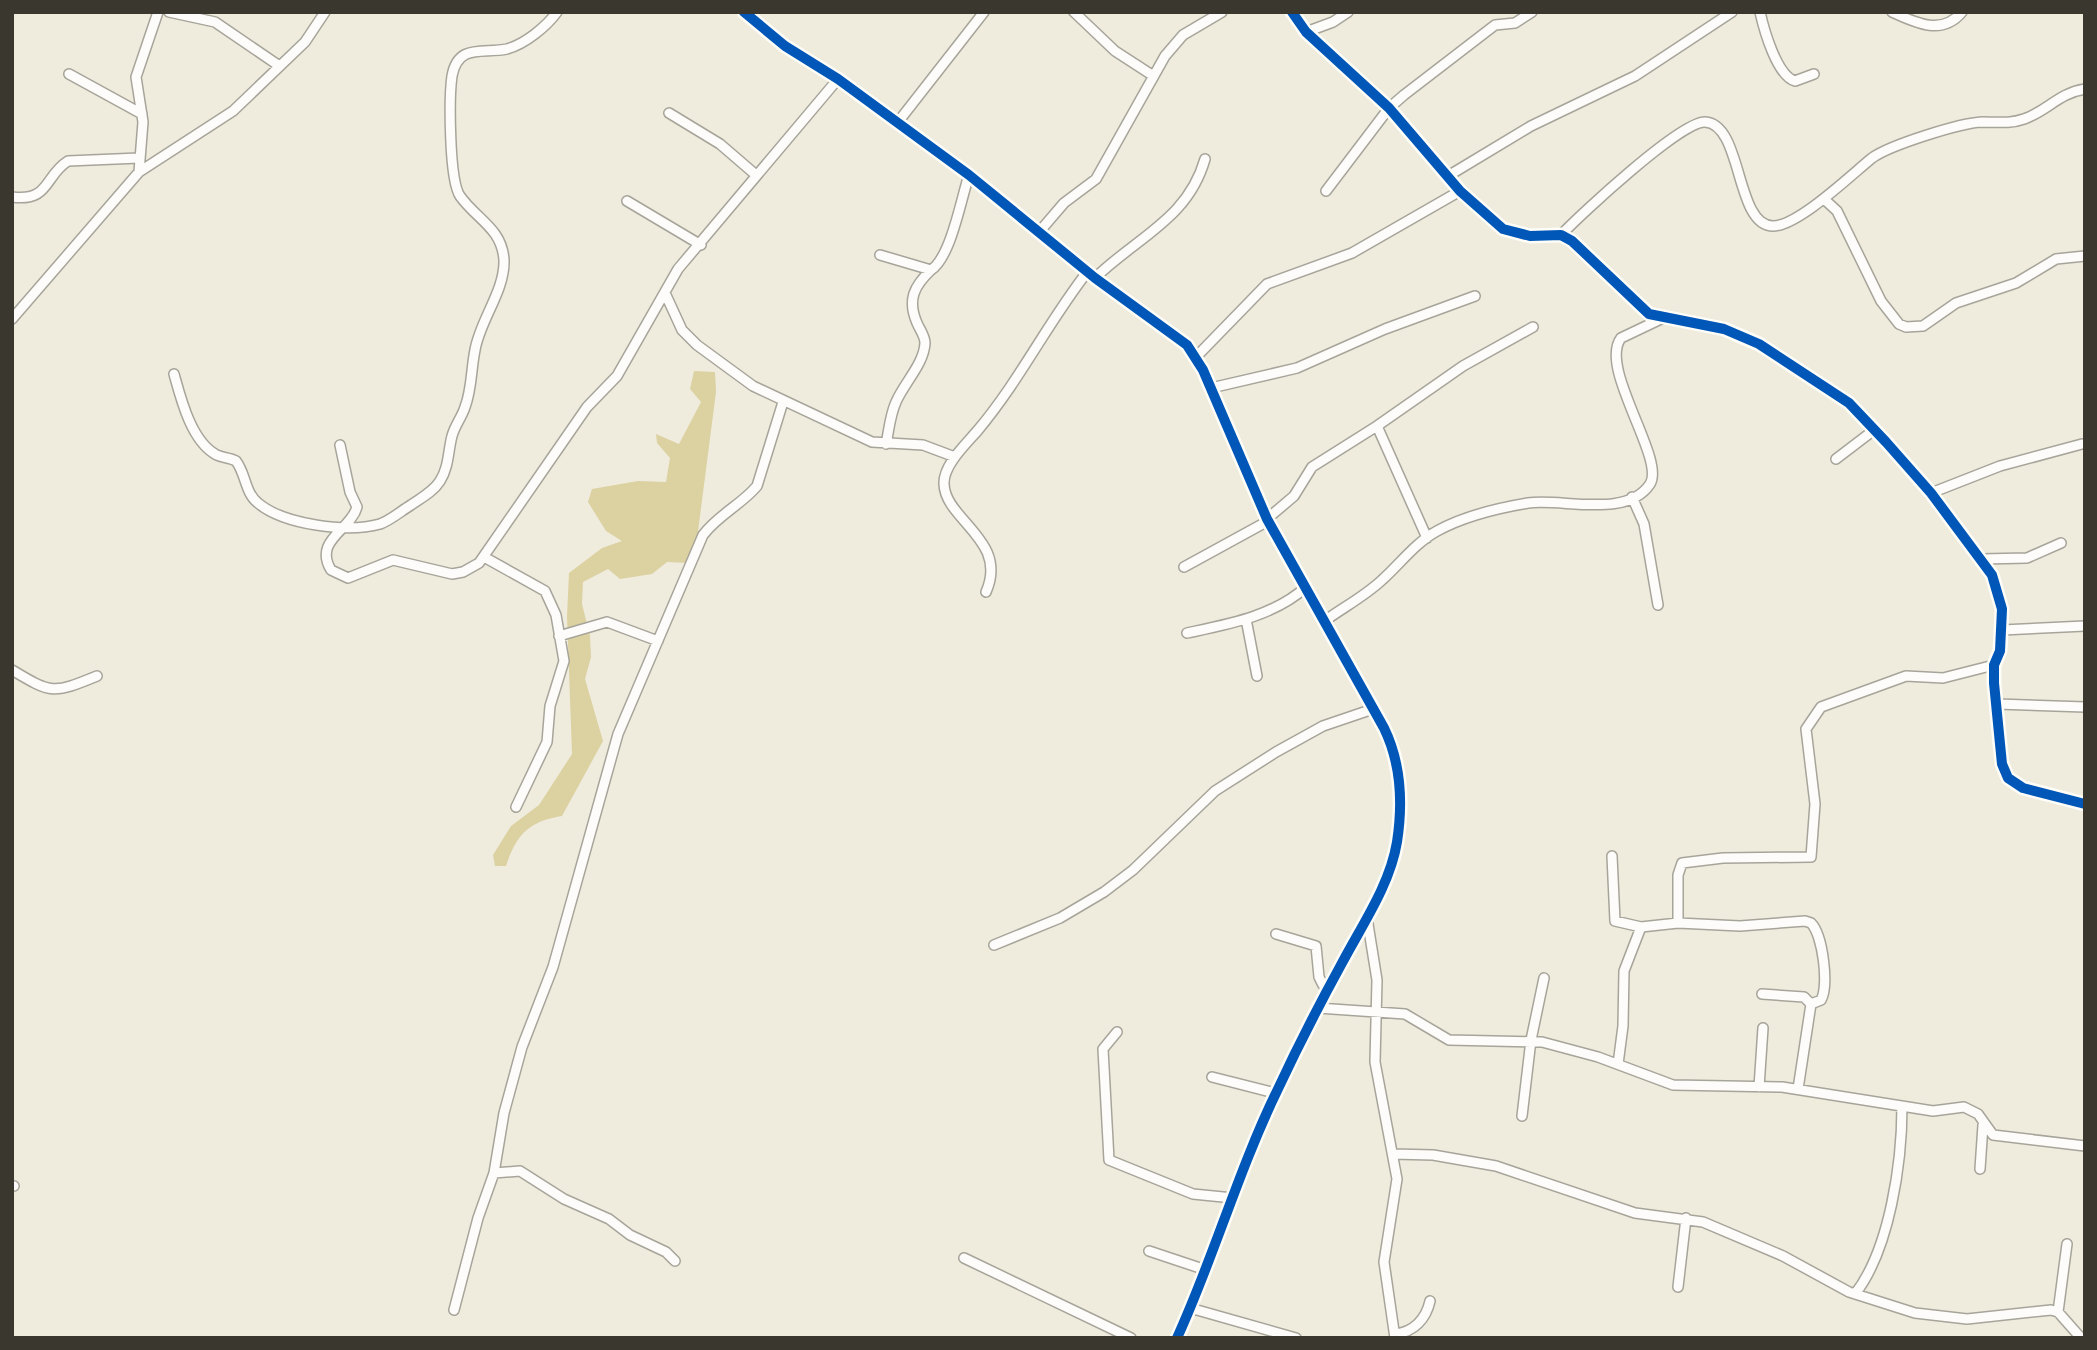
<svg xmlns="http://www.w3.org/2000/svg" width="2097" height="1350" viewBox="0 0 2097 1350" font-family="Commissioner,sans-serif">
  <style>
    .forest { fill: #dcd1a1 }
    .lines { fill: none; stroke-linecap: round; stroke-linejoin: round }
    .street-casing { stroke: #a7a49a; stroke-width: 12 }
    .street { stroke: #fdfcfa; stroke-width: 9 }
    .cycleway-casing { stroke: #fefdf8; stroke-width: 15 }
    .cycleway { stroke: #0057b8; stroke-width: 10 }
  </style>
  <rect width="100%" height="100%" fill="#efecde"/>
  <path class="forest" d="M694 371 715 372 716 392 696 547 689 563 667 562 652 574 620 579 608 569 583 582 582 604 590 636 591 657 585 679 603 741 562 816C529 821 516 835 506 866H495L493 855 511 826 539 805 572 754 567 616 569 573 602 548 622 541 606 531 588 502 592 489 638 481 666 482 670 458 657 443 656 434 679 444 701 402 690 389Z"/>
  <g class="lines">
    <g class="street-casing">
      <path id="street" d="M169 12 215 22 278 65
        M744 12 785 46 838 79 969 175 1095 278 1187 345 1203 370 1267 519 1384 728C1401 763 1403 803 1397 842 1390 885 1362 925 1342 963 1319 1005 1297 1048 1277 1091 1238 1171 1214 1257 1177 1338
        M1074 12 1115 51 1152 75
        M1292 12 1306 32 1389 108 1460 191 1503 229 1530 236 1561 235 1572 241 1649 314 1724 329 1759 344 1849 403 1886 442 1931 493 1992 575 2002 609 2000 651 1994 665V683L2002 764 2008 778 2023 788 2085 804
        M1760 12C1764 30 1777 76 1795 81L1814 74
        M1892 12C1916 23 1942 36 1962 12
        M1306 32 1333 22 1348 12
        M69 74 142 114
        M669 113 720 144 756 175
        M898 122 984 12
        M139 172 143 122 136 77 158 12
        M1448 176 1531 126 1635 76 1732 12
        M1326 191 1389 108 1404 95 1495 25 1515 23 1532 12
        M12 197C50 202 44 176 68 161L139 158
        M1824 199 1837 211 1881 301 1899 324 1906 327 1923 326 1956 303 2016 283 2056 259 2085 256
        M627 201 701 245
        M1040 231 1064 203 1096 179 1165 56 1183 35 1222 12
        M1561 235C1580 215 1681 121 1705 122 1743 124 1735 226 1773 226 1798 226 1851 175 1872 158 1890 145 1960 123 1982 122 1997 122 2010 124 2024 119 2047 111 2059 93 2085 89
        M880 255 931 270C951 257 961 199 969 175
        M1095 278C1137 237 1188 219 1205 159
        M665 293 682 330 697 345 753 386 872 442 923 445 955 457
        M12 319 139 172 233 111 305 42 325 12
        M1196 357 1267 284 1352 253 1460 191
        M174 374C181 399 191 440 215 454 221 458 229 457 236 461 246 474 245 493 258 503 284 525 348 533 380 524 391 520 401 511 411 505 421 498 433 492 440 481 449 467 448 451 452 436 455 425 462 417 465 407 472 389 471 369 475 350 480 320 505 291 504 260 502 228 476 219 460 196 449 180 449 97 452 76 458 43 483 54 507 49 525 44 546 27 557 12
        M1211 388 1297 368 1385 329 1475 296
        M1377 426 1427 538
        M886 444C889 430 890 415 896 402 904 383 924 364 925 343 925 336 920 330 917 323 907 300 914 286 931 270
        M340 445 350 492 357 507C351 530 313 540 331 570L348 578 393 560 452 574 463 572 479 563 587 407 617 376 678 269 838 79
        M1836 459 1874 430
        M1931 493 2000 466 2082 444
        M1632 497 1644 524 1658 605
        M1267 519 1294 496 1312 467 1377 426 1463 366 1533 327
        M484 557 545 591 556 615 564 661 550 706 547 742 516 807
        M1982 559 2027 558 2061 543
        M1184 567 1268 521
        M986 592C1009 540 945 520 944 484 943 465 967 443 978 430 1020 380 1048 322 1088 271
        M1246 619 1257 676
        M1326 620C1344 607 1365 596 1382 580 1400 564 1415 543 1437 531 1464 516 1498 508 1528 503 1562 498 1627 519 1650 484 1666 459 1598 368 1621 338L1663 318
        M2002 630 2085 626
        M1187 633C1229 624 1274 616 1306 587
        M559 636 607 622 658 641
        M12 670C52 694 53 694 97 676
        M1997 704 2085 707
        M1612 856 1615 921 1641 927
        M1367 918 1377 980 1375 1062 1397 1179 1384 1262 1395 1338
        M1678 923 1740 926 1805 921 1811 923C1823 935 1829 986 1821 1000L1811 1004
        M1276 934 1316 946 1319 977 1323 985 1329 986
        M994 945 1060 918 1104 892 1133 870 1215 791 1276 752 1323 726 1373 709
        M1762 994 1804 997 1811 1004 1798 1089
        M1318 1008 1405 1014 1449 1040 1542 1042 1598 1057 1673 1085 1782 1087 1933 1111 1964 1107 1978 1114 1993 1135 2085 1146
        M1117 1032 1103 1049 1109 1160 1193 1194 1233 1198
        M1618 1064 1623 1026 1624 971 1641 927 1678 923V875L1682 863 1723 858 1811 857 1815 804 1806 729 1821 707 1906 676 1943 678 1994 665
        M1212 1077 1275 1093
        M1759 1087 1763 1028
        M1522 1116 1531 1040 1544 978
        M1393 1154 1433 1155 1496 1166 1635 1213 1703 1222 1783 1256 1849 1292 1915 1313 1967 1319 2051 1310 2058 1312 2081 1338
        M1980 1169 1983 1125
        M494 1173 520 1171 564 1199 609 1219 630 1235 666 1252 675 1261
        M12 1186H14
        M1149 1251 1206 1270
        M964 1258 1131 1338
        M1678 1287 1686 1218
        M1855 1294C1890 1249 1902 1162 1902 1106
        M1190 1308 1296 1338
        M454 1310 478 1218 494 1173 504 1113 522 1047 553 967 618 734 703 535C719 514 741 505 757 486L783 402
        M2058 1312 2067 1244
        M1395 1334C1414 1332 1426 1319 1430 1301"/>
    </g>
    <use href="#street" class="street"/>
    <g class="cycleway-casing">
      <path id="cycleway" d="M744 12 785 46 838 79 969 175 1095 278 1187 345 1203 370 1267 519 1384 728C1401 763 1403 803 1397 842 1390 885 1362 925 1342 963 1319 1005 1297 1048 1277 1091 1238 1171 1214 1257 1177 1338
        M1292 12 1306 32 1389 108 1460 191 1503 229 1530 236 1561 235 1572 241 1649 314 1724 329 1759 344 1849 403 1886 442 1931 493 1992 575 2002 609 2000 651 1994 665V683L2002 764 2008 778 2023 788 2085 804"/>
    </g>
    <use href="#cycleway" class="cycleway"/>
  </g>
  <rect width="2097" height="1350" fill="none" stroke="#3a382e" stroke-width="28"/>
</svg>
